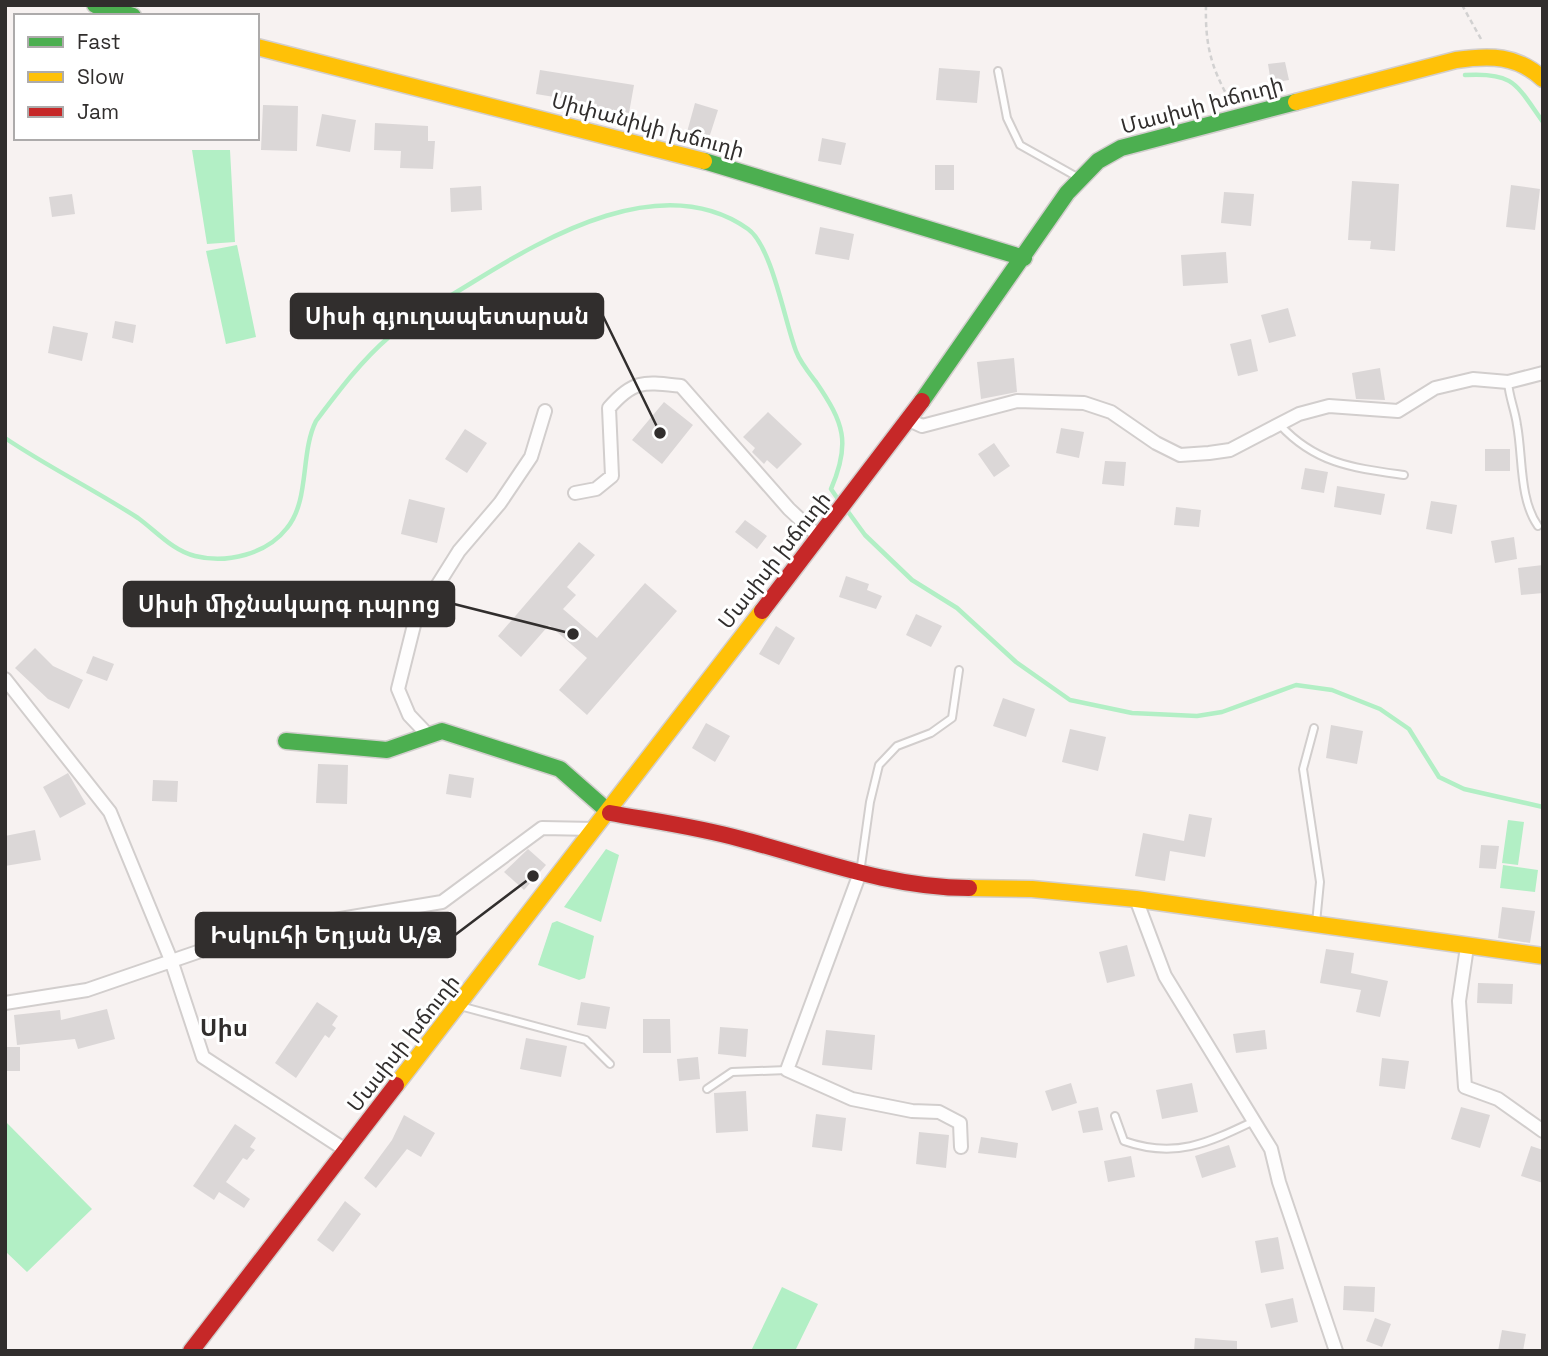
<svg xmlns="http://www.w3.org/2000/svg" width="1548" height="1356" viewBox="0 0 1548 1356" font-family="'Space Grotesk','Noto Sans Armenian',sans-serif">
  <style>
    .water { fill: #b2efc5 }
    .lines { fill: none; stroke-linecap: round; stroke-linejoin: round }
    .stream { stroke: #b2efc5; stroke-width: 4.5 }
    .building { fill: #dbd7d7 }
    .lane-casing { stroke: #d2cecd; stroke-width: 10 }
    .street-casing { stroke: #d2cecd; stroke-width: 16 }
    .fast-casing { stroke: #d2cecd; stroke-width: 19 }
    .slow-casing { stroke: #d2cecd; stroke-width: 19 }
    .jam-casing { stroke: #d2cecd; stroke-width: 19 }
    .path { stroke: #d2d1d1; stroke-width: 2.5; stroke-dasharray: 5 3.5; stroke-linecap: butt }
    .lane { stroke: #fefdfd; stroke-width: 6 }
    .street { stroke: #fefdfd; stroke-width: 12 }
    .fast { stroke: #4caf50; stroke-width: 16 }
    .slow { stroke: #ffc107; stroke-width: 16 }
    .jam { stroke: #c62828; stroke-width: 16 }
    .labels { text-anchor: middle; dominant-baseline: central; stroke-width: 6; stroke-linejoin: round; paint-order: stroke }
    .street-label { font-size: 21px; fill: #312e2d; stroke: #fff }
    .quarter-label { font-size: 24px; font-weight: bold; fill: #312e2d; stroke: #fff }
    .leader { fill: none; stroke: #312e2d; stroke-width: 2.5 }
    .callout-dot { fill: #312e2d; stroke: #fff; stroke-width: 2.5 }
    .callout { fill: #312e2d; stroke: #312e2d; stroke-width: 2.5 }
    .callout-label { font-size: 23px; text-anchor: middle; font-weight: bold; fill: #fff }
  </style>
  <rect width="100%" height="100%" fill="#f7f2f1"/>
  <path class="water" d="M192 150H230L235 242 207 244Z
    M237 245 256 337 226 344 206 251Z
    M1508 820 1524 822 1518 865 1502 863Z
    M606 849 619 855 601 922 564 907Z
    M1503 865 1538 870 1535 892 1500 888Z
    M557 921 594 936 585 978 579 980 538 965 552 923Z
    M5 1121 92 1209 27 1272 5 1251Z
    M782 1287 818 1304 795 1351H751Z"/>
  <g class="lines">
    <path class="stream" d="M1465 75C1514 72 1516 84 1543 122
      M5 438C48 467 95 490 138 518 156 531 173 551 195 556 227 564 267 554 287 528 310 500 300 453 316 421 338 392 361 361 389 337 414 316 444 300 473 282 547 236 663 169 748 229 772 246 785 323 796 351 800 362 809 373 816 382 844 423 851 443 831 489L840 502
      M846 509 865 535 912 580 957 608 1016 662 1070 700 1132 713 1197 716 1222 712 1296 685 1332 690 1380 709 1409 729 1439 777 1464 789 1543 807"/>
  </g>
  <path class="building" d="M1285 62 1289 80 1271 83 1268 64Z
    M939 68 980 71 977 103 936 100Z
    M540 70 634 85 629 113 596 107 597 104 536 94Z
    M695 103 718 110 709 138 687 132Z
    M263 105 298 106 297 151 261 150Z
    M322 114 356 120 350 152 316 146Z
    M375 123 428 126V141H435L433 169 400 168 401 151 374 150Z
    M822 138 846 143 841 165 818 161Z
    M935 165H954V190H935Z
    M1352 181 1399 184 1395 251 1370 249 1371 241 1348 240Z
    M1511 185 1540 189 1535 230 1506 227Z
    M481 186 482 210 451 212 450 188Z
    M1224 192 1254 194 1251 226 1221 223Z
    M72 194 75 214 52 217 49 197Z
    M820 227 854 234 849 260 815 254Z
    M1226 252 1228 283 1183 286 1181 255Z
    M1288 308 1296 336 1269 343 1261 315Z
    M115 321 136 325 133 343 112 338Z
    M53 326 88 333 82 361 48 353Z
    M1251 339 1258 371 1238 376 1230 344Z
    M1014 358 1017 392 981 399 977 362Z
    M1380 368 1385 400 1356 399 1352 373Z
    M664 402 693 425 662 464 632 440Z
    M768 412 802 444 777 469 767 460 764 464 752 452 755 448 743 437Z
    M1061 428 1084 432 1079 458 1056 453Z
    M465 429 487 443 467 473 445 459Z
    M994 443 1010 466 994 477 978 454Z
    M1485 449H1510V471H1485Z
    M1105 461 1126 462 1124 486 1102 484Z
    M1305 468 1328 472 1324 493 1301 489Z
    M1337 486 1385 494 1381 515 1334 507Z
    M409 499 445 508 437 543 401 534Z
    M1431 501 1457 505 1452 534 1426 529Z
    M1176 507 1201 510 1199 527 1174 525Z
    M745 520 767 536 757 549 735 532Z
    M1514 537 1517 559 1495 563 1491 541Z
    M579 542 595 555 567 587 576 595 563 609 597 638 645 583 677 611 587 715 559 690 587 658 549 625 521 657 498 636Z
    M1543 565V593L1521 595 1518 568Z
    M846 576 869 584 867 590 882 596 876 609 839 597Z
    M916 614 942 626 931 647 906 635Z
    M776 626 795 638 779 665 759 654Z
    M35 648 53 666 83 680 69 709 48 699 15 668Z
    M93 656 114 664 107 681 86 673Z
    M1003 698 1035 709 1026 737 993 726Z
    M706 723 730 736 715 762 692 748Z
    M1331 725 1363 731 1357 764 1326 758Z
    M1070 729 1106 737 1098 771 1062 762Z
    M318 764 348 765 347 804 316 803Z
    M68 773 86 804 60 818 43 787Z
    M449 774 474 778 471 798 446 794Z
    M153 780 178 781 177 802 152 801Z
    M1189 814 1212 818 1205 857 1170 851 1165 881 1135 876 1143 833 1184 841Z
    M35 830 41 860 5 866V836Z
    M1481 845 1499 846 1496 869 1479 868Z
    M528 849 546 865 524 890 504 872Z
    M1502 907 1535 911 1530 943 1498 938Z
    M1127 945 1135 976 1107 983 1099 952Z
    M1326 949 1354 953 1351 973 1388 981 1380 1017 1356 1012 1361 990 1320 983Z
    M1478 983 1513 984 1512 1004 1477 1003Z
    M317 1002 338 1016 332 1025 336 1028 329 1038 325 1035 296 1078 275 1063Z
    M581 1002 610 1007 606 1029 577 1025Z
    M107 1009 115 1039 78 1049 75 1039 17 1045 14 1015 60 1010 61 1020Z
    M643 1019H670L671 1053H643Z
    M720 1027 748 1029 746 1057 718 1054Z
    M826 1030 875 1035 872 1070 822 1065Z
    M1265 1030 1267 1049 1236 1053 1233 1034Z
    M526 1038 567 1046 561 1077 520 1069Z
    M5 1047H20V1071H5Z
    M698 1057 700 1079 679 1081 677 1059Z
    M1382 1058 1409 1061 1405 1089 1379 1086Z
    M1071 1083 1077 1103 1052 1111 1045 1091Z
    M1192 1083 1198 1112 1162 1119 1156 1090Z
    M746 1091 748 1131 716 1133 714 1093Z
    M1098 1107 1103 1130 1083 1133 1078 1111Z
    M1461 1107 1490 1115 1480 1148 1451 1139Z
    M816 1114 846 1118 842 1151 812 1147Z
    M404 1115 435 1133 421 1157 407 1149 376 1188 364 1178 392 1140Z
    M235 1124 256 1138 250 1147 255 1150 247 1160 243 1158 226 1182 250 1199 244 1208 219 1192 214 1200 193 1186Z
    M919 1132 949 1135 946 1168 916 1164Z
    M981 1137 1018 1143 1016 1158 978 1153Z
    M1229 1145 1236 1167 1202 1178 1195 1156Z
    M1531 1146 1543 1150V1183L1521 1176Z
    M1131 1156 1135 1177 1108 1182 1104 1161Z
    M345 1201 361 1214 333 1252 317 1240Z
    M1278 1237 1284 1269 1261 1273 1255 1241Z
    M1344 1286 1375 1287 1374 1312 1343 1310Z
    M1293 1298 1298 1322 1271 1328 1265 1304Z
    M1375 1318 1391 1324 1382 1347 1366 1341Z
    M1502 1330 1526 1334 1523 1351H1498Z
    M1195 1338 1237 1341V1351H1194Z"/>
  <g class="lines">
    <g class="lane-casing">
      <path id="lane" d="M998 71 1007 118 1020 145 1079 178
        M1508 382C1509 397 1515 410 1517 425 1523 457 1519 499 1538 526
        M1280 425C1316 464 1354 468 1404 475
        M1314 728 1303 769 1320 882 1316 923
        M860 873 870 802 879 765 897 746 931 733 952 718 959 670
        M460 1006 586 1040 610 1064
        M707 1089 732 1072 787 1070
        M1115 1116 1124 1141C1175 1159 1208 1143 1254 1121"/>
    </g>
    <g class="street-casing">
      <path id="street" d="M909 420 922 426 1017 401 1084 403 1111 412 1156 443 1180 455 1209 453 1230 450 1299 414 1329 406 1398 411 1435 388 1473 379 1508 382 1543 373
        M575 493 596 489 612 476 609 408C634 379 645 382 681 386L789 509 818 536
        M5 679 110 812 171 960 203 1057 347 1151
        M429 736 409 715 398 689 415 621 459 551 500 503 531 457 545 411
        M860 873 787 1070 852 1099 912 1111 939 1112 960 1123 961 1147
        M1136 899 1165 976 1271 1149 1279 1182 1336 1351
        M1467 947 1459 1001 1465 1087 1498 1099 1543 1131
        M5 1003 87 990 250 934 442 902 542 828 595 829"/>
    </g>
    <g class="fast-casing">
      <path id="fast" d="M95 5 133 16
        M704 161 1024 258
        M922 401 1067 193 1098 161 1121 148 1296 102
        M286 741 387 750 442 731 560 769 610 813"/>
    </g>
    <g class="slow-casing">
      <path id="slow" d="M257 47 704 161
        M1296 102 1456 60C1490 55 1517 55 1543 79
        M969 888 1032 889 1136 899 1543 956
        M396 1085 762 611"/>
    </g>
    <g class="jam-casing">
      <path id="jam" d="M762 611 922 401
        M610 813C654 821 698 827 741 839 817 859 890 888 969 888
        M191 1351 396 1085"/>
    </g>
    <path class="path" d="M1206 5C1205 45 1211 67 1230 101
      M1462 5 1481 39"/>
    <use href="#lane" class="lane"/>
    <use href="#street" class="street"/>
    <use href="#fast" class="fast"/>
    <use href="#slow" class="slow"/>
    <use href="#jam" class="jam"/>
  </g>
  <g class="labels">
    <g class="street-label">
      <text transform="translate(1202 105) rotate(-15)">Մասիսի խճուղի</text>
      <text transform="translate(648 125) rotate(15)">Սիփանիկի խճուղի</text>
      <text transform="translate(774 560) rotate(-52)">Մասիսի խճուղի</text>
      <text transform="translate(403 1043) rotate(-52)">Մասիսի խճուղի</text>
    </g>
    <g class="quarter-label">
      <text x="224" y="1027">Սիս</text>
    </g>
  </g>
  <path class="leader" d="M660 433L603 316M573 634L454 604M533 876L455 935"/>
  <g class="callout-dot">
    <circle cx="660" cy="433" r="7"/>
    <circle cx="573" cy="634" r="7"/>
    <circle cx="533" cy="876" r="7"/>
  </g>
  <g class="callout">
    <rect x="291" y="294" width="312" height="44" rx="7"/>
    <rect x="124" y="582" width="330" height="44" rx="7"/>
    <rect x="196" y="913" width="259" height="44" rx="7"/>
  </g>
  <g class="callout-label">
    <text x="447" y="324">Սիսի գյուղապետարան</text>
    <text x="289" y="612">Սիսի միջնակարգ դպրոց</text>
    <text x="326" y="943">Իսկուհի Եղյան Ա/Ձ</text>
  </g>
  <rect width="1548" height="1356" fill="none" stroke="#312e2d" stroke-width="14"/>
  <rect x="14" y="14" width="245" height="126" fill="#ffffff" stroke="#adabab" stroke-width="2"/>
  <rect x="28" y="37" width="35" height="10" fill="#4caf50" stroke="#adabab" stroke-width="2"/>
  <text x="77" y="49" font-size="21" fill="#312e2d">Fast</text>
  <rect x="28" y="72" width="35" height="10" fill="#ffc107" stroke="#adabab" stroke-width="2"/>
  <text x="77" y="84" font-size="21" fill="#312e2d">Slow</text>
  <rect x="28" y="107" width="35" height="10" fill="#c62828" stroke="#adabab" stroke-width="2"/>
  <text x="77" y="119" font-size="21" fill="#312e2d">Jam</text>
</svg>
